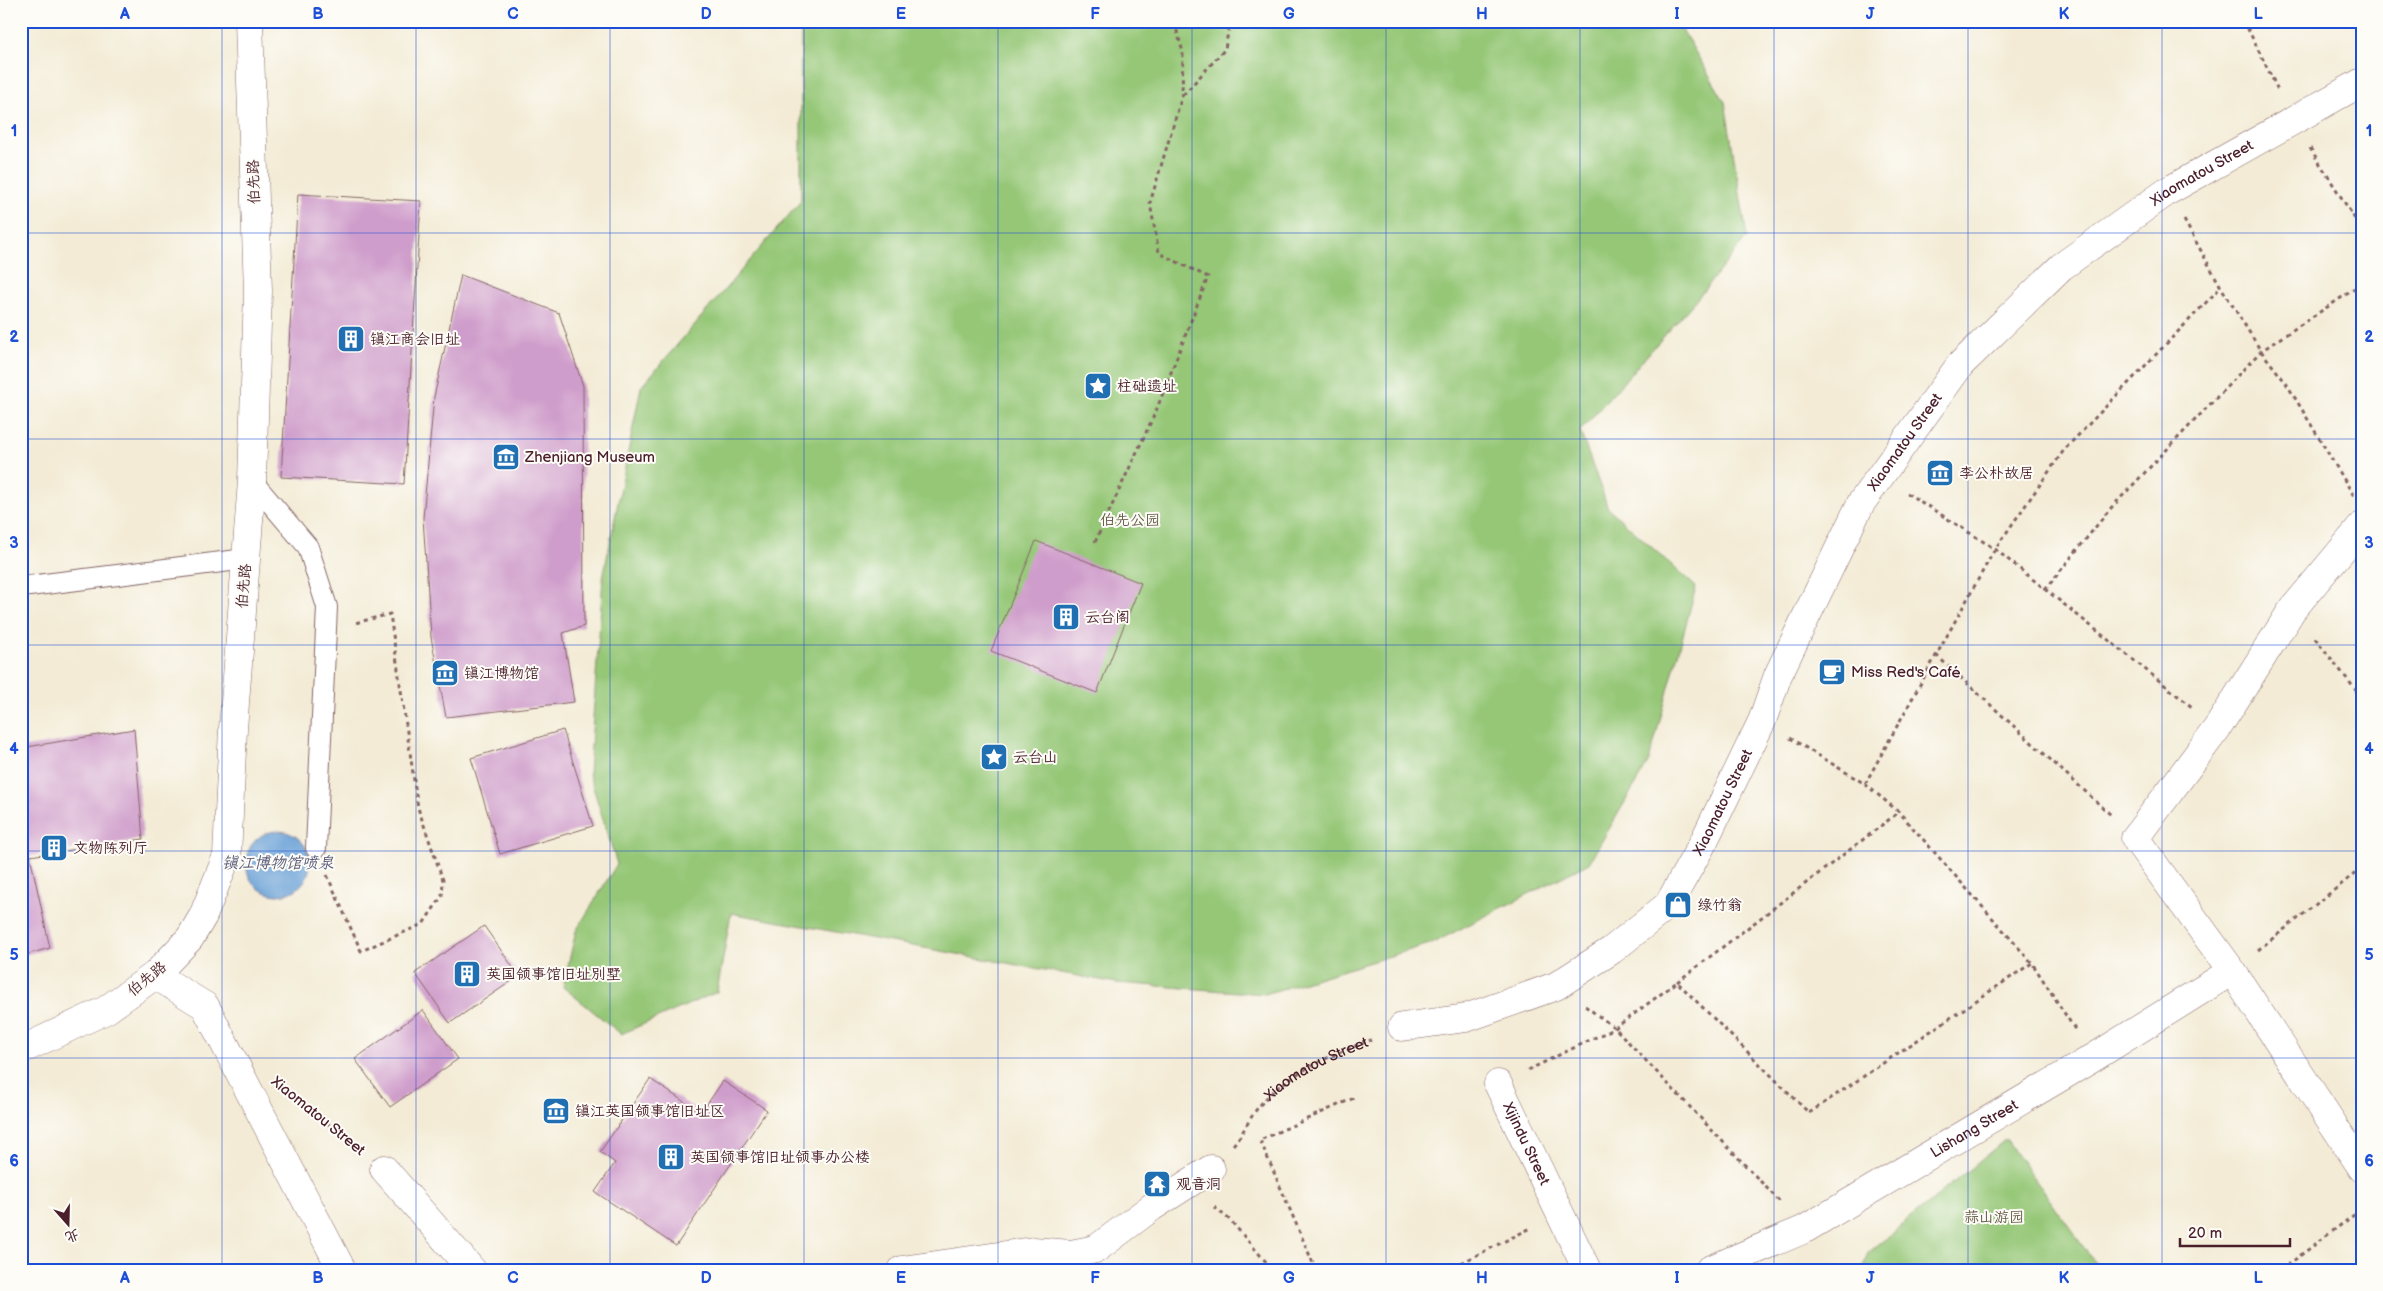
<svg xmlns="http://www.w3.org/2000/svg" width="2383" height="1291" viewBox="0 0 2383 1291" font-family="'Balsamiq Sans','LXGW WenKai TC',sans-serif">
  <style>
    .green { fill: #95c777; stroke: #707351 }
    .water { fill: #69a0d7; stroke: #5a6081 }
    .building { fill: #cf9dcb }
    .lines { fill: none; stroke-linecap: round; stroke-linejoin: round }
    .service-casing { stroke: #856666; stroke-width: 22 }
    .pedestrian-casing { stroke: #856666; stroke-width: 29 }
    .tertiary-casing { stroke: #856666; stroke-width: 29 }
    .path { stroke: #856666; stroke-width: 3; stroke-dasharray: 4 4; stroke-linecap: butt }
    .service { stroke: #fff; stroke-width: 20 }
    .pedestrian { stroke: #fff; stroke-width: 28 }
    .tertiary { stroke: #fff; stroke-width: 28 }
    .grid { fill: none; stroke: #1d4ed8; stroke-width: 1; stroke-opacity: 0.55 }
    .labels { text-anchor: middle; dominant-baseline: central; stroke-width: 4; stroke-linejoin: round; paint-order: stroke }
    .street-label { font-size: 15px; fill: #4a1f2b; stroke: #fdfcf7 }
    .poi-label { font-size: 15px; fill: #4a1f2b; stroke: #fdfcf7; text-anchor: start }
    .park-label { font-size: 15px; fill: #645a46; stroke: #fdfcf7 }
    .water-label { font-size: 16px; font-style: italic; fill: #585978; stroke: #fdfcf7 }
    .neatline { fill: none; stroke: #1d4ed8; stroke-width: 2 }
    .grid-label { font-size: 16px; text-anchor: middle; font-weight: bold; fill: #1d4ed8 }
  </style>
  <rect width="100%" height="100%" fill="#fdfcf7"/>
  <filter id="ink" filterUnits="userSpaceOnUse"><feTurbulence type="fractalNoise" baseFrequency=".02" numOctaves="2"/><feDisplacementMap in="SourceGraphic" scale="10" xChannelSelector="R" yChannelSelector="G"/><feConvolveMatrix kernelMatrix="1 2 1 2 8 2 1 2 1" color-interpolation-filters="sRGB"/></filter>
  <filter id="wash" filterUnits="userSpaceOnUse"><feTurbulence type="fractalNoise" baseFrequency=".0096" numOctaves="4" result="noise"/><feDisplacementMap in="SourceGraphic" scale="20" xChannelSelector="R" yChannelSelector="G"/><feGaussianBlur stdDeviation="1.12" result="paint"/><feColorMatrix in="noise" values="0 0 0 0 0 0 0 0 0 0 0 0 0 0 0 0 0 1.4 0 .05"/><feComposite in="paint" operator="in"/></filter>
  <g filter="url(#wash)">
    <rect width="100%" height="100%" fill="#f3ebd5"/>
    <path class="green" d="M801 21H1677L1725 102 1747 237 1696 300 1580 431 1608 508 1696 587 1649 761 1589 863 1433 943 1265 994 1117 983 731 913 717 992 621 1034 563 987 576 931 617 864 589 774 603 578 641 387 801 201Z
      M2006 1139 2100 1270H1862L1868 1253Z"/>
    <path class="water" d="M246 863a32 32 0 1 1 64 0a32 32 0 1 1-64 0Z"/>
    <g id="blocks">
      <path class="building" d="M298 194 421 201 404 484 281 477Z
        M461 275 559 313 583 386 584 626 563 633 574 702 446 717 431 637 423 518 434 397Z
        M1036 541 1141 583 1097 693 991 651Z
        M134 729 143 839 30 856 50 948 21 956V748Z
        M563 730 593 826 500 854 471 758Z
        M484 926 519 976 450 1023 415 973Z
        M423 1010 458 1059 390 1107 355 1059Z
        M650 1079 701 1113 723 1081 767 1110 676 1246 595 1192 615 1163 600 1152Z"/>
    </g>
  </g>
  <g filter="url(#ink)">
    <use href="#blocks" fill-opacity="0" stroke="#856666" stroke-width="1"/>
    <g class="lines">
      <g class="service-casing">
        <path id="service" d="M252 481 308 547 327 607 316 848
          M21 587 246 559"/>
      </g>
      <g class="pedestrian-casing">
        <g id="pedestrian">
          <path d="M2362 526 2292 610 2218 727 2135 838 2232 971 2362 1168"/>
          <path d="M155 975 205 1006 214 1023"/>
          <path d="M205 1006 342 1270"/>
          <path id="s2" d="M1402 1027 1466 1018 1556 986 1612 950 1668 905 1704 841 1762 721 1778 675 1861 503 1960 365 2061 267 2168 191 2362 82"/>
          <path id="s3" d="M1498 1084 1587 1270"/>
          <path d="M384 1169 472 1270"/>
          <path d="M902 1270 1033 1251 1071 1254 1096 1249 1152 1207 1211 1169"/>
          <path id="s4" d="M1709 1270 1805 1229 2093 1058 2232 971"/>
        </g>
      </g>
      <g class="tertiary-casing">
        <path id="tertiary" d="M21 1050 106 1010 155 975 190 938 203 916 227 856 233 729 252 481 258 291 249 21"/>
      </g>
      <g class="path">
        <path d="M2244 21 2278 90"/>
        <path d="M1183 95 1225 49 1230 21"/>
        <path d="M2310 148 2362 230"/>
        <path d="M2184 220 2221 287 2261 351 2286 383 2354 496"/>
        <path d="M1907 493 1995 549 2192 707"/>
        <path d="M1095 542 1156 411 1208 277 1159 253 1150 203 1182 96 1183 52 1174 21"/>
        <path d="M2045 590 2110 509 2261 351 2362 284"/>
        <path d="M2315 638 2362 698"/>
        <path d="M1936 655 2111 815"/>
        <path d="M1790 738 1865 784 1899 812 2032 963 2076 1031"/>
        <path d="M1865 784 1995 549 2064 450 2221 287"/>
        <path d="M327 875 361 951 423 924 442 896 443 880 418 808 390 614 355 623"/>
        <path d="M2258 950 2362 868"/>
        <path d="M1677 982 1899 812"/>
        <path d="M1585 1006 1615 1028 1781 1203"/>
        <path d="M1528 1070 1615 1028 1677 982 1809 1113 2032 963"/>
        <path d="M289 1092 358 1148"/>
        <path id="s1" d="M1233 1145C1244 1133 1250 1116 1261 1104 1287 1073 1334 1054 1371 1040"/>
        <path d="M1214 1207 1230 1220 1273 1270"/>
        <path d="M1316 1270 1260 1140 1354 1098"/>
        <path d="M1447 1270 1531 1228"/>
        <path d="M2281 1270 2362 1209"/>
      </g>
      <use href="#service" class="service"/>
      <use href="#pedestrian" class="pedestrian"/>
      <use href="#tertiary" class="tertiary"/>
    </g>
  </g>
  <path class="grid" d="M222 21V1270M416 21V1270M610 21V1270M804 21V1270M998 21V1270M1192 21V1270M1386 21V1270M1580 21V1270M1774 21V1270M1968 21V1270M2162 21V1270M21 233H2362M21 439H2362M21 645H2362M21 851H2362M21 1058H2362"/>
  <defs>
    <g id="building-square" transform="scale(1.4375)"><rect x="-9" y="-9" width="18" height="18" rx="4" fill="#1f6fb2" stroke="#fdfcf7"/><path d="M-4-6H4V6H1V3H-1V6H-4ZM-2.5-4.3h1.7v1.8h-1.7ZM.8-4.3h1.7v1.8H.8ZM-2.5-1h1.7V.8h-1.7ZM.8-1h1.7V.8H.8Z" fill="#fff"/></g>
    <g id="sight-square" transform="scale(1.4375)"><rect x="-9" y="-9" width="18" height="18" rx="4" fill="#1f6fb2" stroke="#fdfcf7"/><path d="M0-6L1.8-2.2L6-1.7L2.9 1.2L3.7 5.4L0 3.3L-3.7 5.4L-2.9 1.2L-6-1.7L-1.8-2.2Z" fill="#fff"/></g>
    <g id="museum-square" transform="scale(1.4375)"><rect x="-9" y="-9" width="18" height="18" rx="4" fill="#1f6fb2" stroke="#fdfcf7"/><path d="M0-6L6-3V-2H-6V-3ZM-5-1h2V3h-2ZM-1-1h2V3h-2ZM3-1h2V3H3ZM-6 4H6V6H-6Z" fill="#fff"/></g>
    <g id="cafe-square" transform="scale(1.4375)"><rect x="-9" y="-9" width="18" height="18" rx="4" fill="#1f6fb2" stroke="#fdfcf7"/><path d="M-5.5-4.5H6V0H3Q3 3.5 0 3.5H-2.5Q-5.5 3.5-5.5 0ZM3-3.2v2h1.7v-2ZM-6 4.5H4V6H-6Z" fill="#fff"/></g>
    <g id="shop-square" transform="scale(1.4375)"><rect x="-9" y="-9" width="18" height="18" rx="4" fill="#1f6fb2" stroke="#fdfcf7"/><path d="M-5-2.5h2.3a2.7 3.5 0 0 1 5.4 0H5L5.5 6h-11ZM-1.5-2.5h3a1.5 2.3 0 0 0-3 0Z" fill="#fff"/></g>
    <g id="temple-square" transform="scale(1.4375)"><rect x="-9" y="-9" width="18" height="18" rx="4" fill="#1f6fb2" stroke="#fdfcf7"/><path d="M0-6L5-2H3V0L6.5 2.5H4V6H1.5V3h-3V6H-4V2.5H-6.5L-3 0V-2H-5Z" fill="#fff"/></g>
  </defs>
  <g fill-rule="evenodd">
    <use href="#building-square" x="351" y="339"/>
    <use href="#sight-square" x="1098" y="386"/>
    <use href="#museum-square" x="506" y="457"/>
    <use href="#museum-square" x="1940" y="473"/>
    <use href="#building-square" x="1066" y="617"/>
    <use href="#cafe-square" x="1832" y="672"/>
    <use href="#museum-square" x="445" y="673"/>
    <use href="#sight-square" x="994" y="757"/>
    <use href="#building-square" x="54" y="848"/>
    <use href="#shop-square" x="1678" y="905"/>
    <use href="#building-square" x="467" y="974"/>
    <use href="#museum-square" x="556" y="1111"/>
    <use href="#building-square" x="671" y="1157"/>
    <use href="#temple-square" x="1157" y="1184"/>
  </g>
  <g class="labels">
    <g class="street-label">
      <text stroke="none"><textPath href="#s2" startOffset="1225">Xiaomatou Street</textPath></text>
      <text transform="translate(254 182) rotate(-92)">伯先路</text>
      <text stroke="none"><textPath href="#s2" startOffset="820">Xiaomatou Street</textPath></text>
      <text transform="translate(244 586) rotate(-85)">伯先路</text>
      <text stroke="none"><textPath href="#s2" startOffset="415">Xiaomatou Street</textPath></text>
      <text transform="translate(147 979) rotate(-39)">伯先路</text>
      <text stroke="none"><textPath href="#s1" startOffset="116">Xiaomatou Street</textPath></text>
      <text transform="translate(318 1116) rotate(39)">Xiaomatou Street</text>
      <text stroke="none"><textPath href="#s4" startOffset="301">Lishang Street</textPath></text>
      <text stroke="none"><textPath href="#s3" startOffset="66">Xijindu Street</textPath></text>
    </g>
    <g class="poi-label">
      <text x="370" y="339">镇江商会旧址</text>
      <text x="1117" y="386">柱础遗址</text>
      <text x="525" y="457">Zhenjiang Museum</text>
      <text x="1959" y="473">李公朴故居</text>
      <text x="1085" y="617">云台阁</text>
      <text x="1851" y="672">Miss Red's Café</text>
      <text x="464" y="673">镇江博物馆</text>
      <text x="1013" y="757">云台山</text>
      <text x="73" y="848">文物陈列厅</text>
      <text x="1697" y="905">绿竹翁</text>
      <text x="486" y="974">英国领事馆旧址别墅</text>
      <text x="575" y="1111">镇江英国领事馆旧址区</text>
      <text x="690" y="1157">英国领事馆旧址领事办公楼</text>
      <text x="1176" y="1184">观音洞</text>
    </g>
    <g class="park-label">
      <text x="1130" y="520">伯先公园</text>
      <text x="1994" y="1217">蒜山游园</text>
    </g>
    <g class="water-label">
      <text x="278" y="863">镇江博物馆喷泉</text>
    </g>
  </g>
  <rect width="2383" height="1291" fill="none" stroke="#fdfcf7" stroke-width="55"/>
  <g transform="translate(68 1224) rotate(160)" stroke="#fdfcf7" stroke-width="4" paint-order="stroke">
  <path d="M0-4L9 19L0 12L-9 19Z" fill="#4a1f2b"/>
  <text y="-8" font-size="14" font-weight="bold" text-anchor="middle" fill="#4a1f2b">北</text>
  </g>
  <path d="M2180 1238v8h110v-8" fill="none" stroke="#4a1f2b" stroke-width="2.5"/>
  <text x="2188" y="1238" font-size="15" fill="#4a1f2b" stroke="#fdfcf7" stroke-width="4" paint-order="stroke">20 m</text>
  <rect x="28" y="28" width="2328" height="1236" class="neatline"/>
  <g class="grid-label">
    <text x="125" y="19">A</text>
    <text x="318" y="19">B</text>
    <text x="513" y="19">C</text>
    <text x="706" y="19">D</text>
    <text x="901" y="19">E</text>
    <text x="1095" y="19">F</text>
    <text x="1289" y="19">G</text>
    <text x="1482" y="19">H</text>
    <text x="1677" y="19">I</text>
    <text x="1870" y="19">J</text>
    <text x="2064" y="19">K</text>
    <text x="2258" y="19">L</text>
    <text x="14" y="136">1</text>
    <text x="2369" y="136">1</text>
    <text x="14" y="342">2</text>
    <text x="2369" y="342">2</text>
    <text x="14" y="548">3</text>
    <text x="2369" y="548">3</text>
    <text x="14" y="754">4</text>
    <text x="2369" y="754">4</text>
    <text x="14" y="960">5</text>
    <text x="2369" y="960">5</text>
    <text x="14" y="1166">6</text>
    <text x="2369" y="1166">6</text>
    <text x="125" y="1283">A</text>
    <text x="318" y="1283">B</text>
    <text x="513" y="1283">C</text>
    <text x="706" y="1283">D</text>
    <text x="901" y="1283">E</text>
    <text x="1095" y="1283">F</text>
    <text x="1289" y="1283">G</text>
    <text x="1482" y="1283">H</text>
    <text x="1677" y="1283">I</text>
    <text x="1870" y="1283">J</text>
    <text x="2064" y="1283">K</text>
    <text x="2258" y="1283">L</text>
  </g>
</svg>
